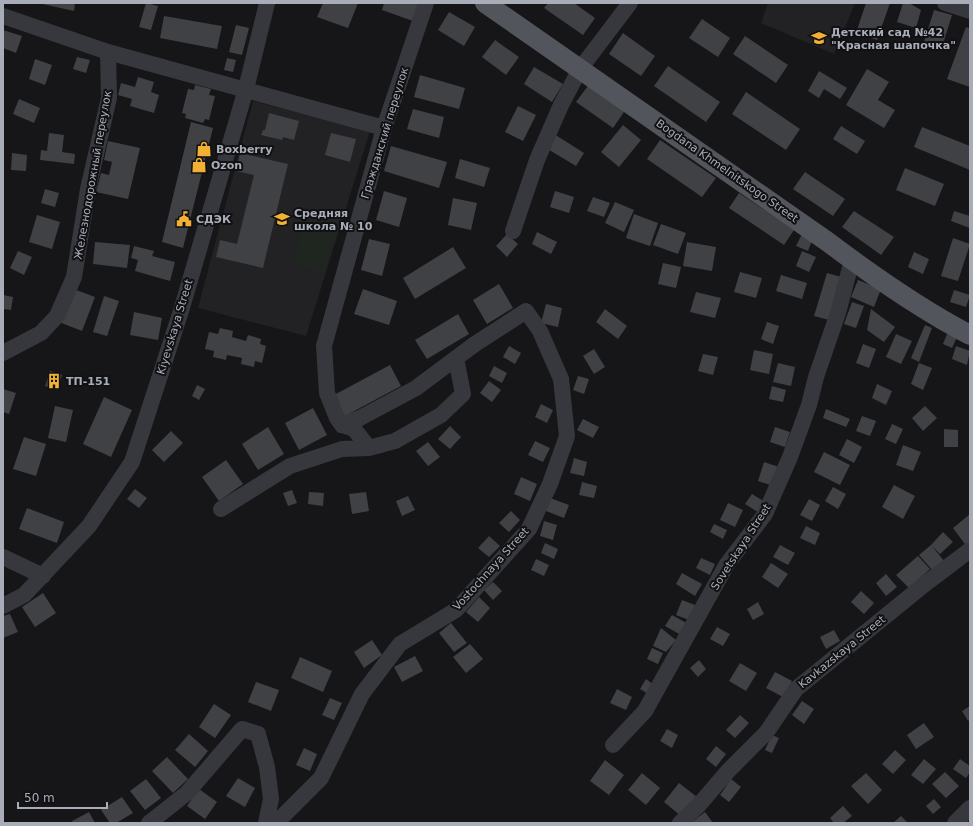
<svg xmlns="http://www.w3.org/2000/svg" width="973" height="826" viewBox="0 0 973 826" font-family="'DejaVu Sans',sans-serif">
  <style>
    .built { fill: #222225 }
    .green { fill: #1e261f }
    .building { fill: #404145 }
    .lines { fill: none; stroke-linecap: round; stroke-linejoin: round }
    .minor { stroke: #37383d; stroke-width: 16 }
    .major { stroke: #53555c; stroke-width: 20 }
    .labels { text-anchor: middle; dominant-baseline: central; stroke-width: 4; stroke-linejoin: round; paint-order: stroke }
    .poi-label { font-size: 11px; font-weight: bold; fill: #a8adb8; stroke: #111113; text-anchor: start }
    .street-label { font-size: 11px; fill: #a8adb8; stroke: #111113 }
  </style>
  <rect width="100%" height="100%" fill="#161618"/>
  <path class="built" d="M768 3H855L834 54 761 23Z
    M253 101 370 131 306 336 198 308Z"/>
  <path class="green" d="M307 209 340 218 325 273 292 263Z"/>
  <path class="building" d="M38 3H75L74 11Z
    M146 3 158 6 151 30 139 27Z
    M323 3H358L348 28 317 17Z
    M384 3H420L413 21 382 10Z
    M548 3H574L595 18 583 35 544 8Z
    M866 3H890L877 40 856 33Z
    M903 3H909L921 10 916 28 897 22Z
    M934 10 952 15 942 47 924 42Z
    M449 12 475 27 464 46 438 30Z
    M164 16 222 26 217 49 160 38Z
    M702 19 730 38 718 57 689 38Z
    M236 25 249 28 242 55 229 52Z
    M966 27 970 29V87L947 79Z
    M3 30 22 36 16 53 3 48Z
    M623 33 655 56 641 76 609 54Z
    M745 36 788 65 776 83 733 54Z
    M495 40 519 57 506 75 482 57Z
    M77 57 90 60 86 73 73 69Z
    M227 58 236 60 233 72 224 70Z
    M35 59 52 65 45 85 29 79Z
    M668 66 720 102 706 122 654 86Z
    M534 67 563 84 552 102 524 84Z
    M867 69 889 82 878 100 895 110 884 128 846 105Z
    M819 71 847 88 840 99 824 89 819 98 808 91Z
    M420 75 465 88 459 109 414 97Z
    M138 77 154 82 151 92 159 95 154 113 130 106 132 99 118 95 121 83 135 87Z
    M590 83 626 109 613 128 576 102Z
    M195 85 211 89 209 95 215 96 209 120 205 119 203 123 185 118 186 114 182 113 188 89 194 90Z
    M746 92 800 129 786 150 732 114Z
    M19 99 40 108 34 123 13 114Z
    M518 106 536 115 523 141 505 132Z
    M413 109 444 117 439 138 407 129Z
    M269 113 299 121 294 140 283 137 282 140 261 135 263 130H265Z
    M191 122 213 128 183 248 162 242Z
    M623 125 641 140 619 167 601 152Z
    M841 126 865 141 857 154 833 139Z
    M922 127 970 146V170L914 147Z
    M49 133 64 135 62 152 75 154 74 164 40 160 41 150 47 151Z
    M331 133 356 139 350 162 325 155Z
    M554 134 584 153 576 166 546 148Z
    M660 140 716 178 702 197 647 159Z
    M108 141 140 148 128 199 96 192 101 173 109 175 112 162 104 160Z
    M391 146 447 162 439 188 384 171Z
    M12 153 27 155 26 171 11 170Z
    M240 153 288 164 263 268 216 257 220 240 237 244 254 175 236 171Z
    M460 159 490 168 484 187 455 178Z
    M905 168 944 184 935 206 896 190Z
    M805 172 845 199 833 216 793 189Z
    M45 189 59 193 55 207 41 203Z
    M384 191 407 198 399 227 376 220Z
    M555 191 574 197 569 213 550 207Z
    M739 193 794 230 784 245 729 208Z
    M593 197 610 203 604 217 587 211Z
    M453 198 477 203 471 230 448 225Z
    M615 202 634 210 624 232 605 223Z
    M854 211 894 237 881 255 842 227Z
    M954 211 970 216V228L951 221Z
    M634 214 658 223 650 246 626 238Z
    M37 215 60 222 52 249 29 242Z
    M661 224 686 233 678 254 653 245Z
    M537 232 557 242 551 254 532 244Z
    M507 234 518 244 507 257 496 246Z
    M802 234 813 238 808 251 796 246Z
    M953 238 970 244 958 281 941 276Z
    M369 239 390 244 382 276 361 270Z
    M95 242 130 245 127 268 93 264Z
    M687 242 716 247 712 271 683 266Z
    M134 246 154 251 152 256 175 262 170 281 135 271 138 260 131 258Z
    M453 247 466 268 415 299 403 278Z
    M18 251 32 257 24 275 10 268Z
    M802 251 816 257 809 272 796 266Z
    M914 252 929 259 923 274 908 267Z
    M663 263 681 267 676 288 658 284Z
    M740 272 762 278 756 298 734 292Z
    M827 273 841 277 829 320 814 316Z
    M781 275 807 283 802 299 776 291Z
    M858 280 881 289 874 307 851 297Z
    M499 284 513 308 487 324 473 300Z
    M71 288 95 297 82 331 59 322Z
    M363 289 397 301 389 325 354 314Z
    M954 290 970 295 966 307 950 302Z
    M696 292 721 298 715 318 690 312Z
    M3 295 13 297 11 310 3 309Z
    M104 296 119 301 107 336 93 332Z
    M852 302 864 306 856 328 844 324Z
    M546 304 562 308 558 327 541 323Z
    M605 309 627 326 618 339 596 322Z
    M871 309 895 327 884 342 867 330Z
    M134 312 162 318 158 340 130 335Z
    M458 314 469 334 427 359 415 340Z
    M767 322 779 326 773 344 761 339Z
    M925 325 932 328 919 362 911 358Z
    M220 328 233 331 232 337 246 341 248 335 261 339 260 344 266 346 262 363 255 361 254 367 241 364 242 358 227 355 226 360 213 357 214 351 205 349 209 332 218 334Z
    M896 334 912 341 901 364 886 357Z
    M947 334 957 337 952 348 943 344Z
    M863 344 876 349 869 368 856 363Z
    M509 346 521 353 515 364 503 357Z
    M956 346 970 351 967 365 952 359Z
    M594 349 605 367 594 374 583 356Z
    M754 350 773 354 769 374 750 370Z
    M703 354 718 357 713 375 698 371Z
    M778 363 795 367 791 386 773 382Z
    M919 363 932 368 923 390 911 384Z
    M390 365 401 386 345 416 334 395Z
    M494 366 507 373 502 383 489 376Z
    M50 371 62 375 57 390 45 386Z
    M578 376 589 379 584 394 573 390Z
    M489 381 501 390 492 402 480 393Z
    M877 384 892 391 886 405 872 398Z
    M197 385 205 389 199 400 192 396Z
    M772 386 786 390 783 402 769 399Z
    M3 389 16 393 9 414 3 412Z
    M104 397 132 410 111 457 83 444Z
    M541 404 553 410 547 423 535 417Z
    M55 406 73 410 66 442 48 438Z
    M925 406 937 418 923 431 912 418Z
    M313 408 327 435 299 450 285 423Z
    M826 409 850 419 846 427 823 418Z
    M862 416 876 421 870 436 856 431Z
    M583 419 599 427 593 438 577 430Z
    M892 424 903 429 896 444 885 439Z
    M450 426 461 437 450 449 438 439Z
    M268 427 284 454 258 470 242 444Z
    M775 427 790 432 785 447 770 442Z
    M944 429 958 430V447H944Z
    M171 431 183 443 164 462 152 450Z
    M24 437 46 444 36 476 13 469Z
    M847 439 862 447 854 463 839 455Z
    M535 441 550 448 543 462 528 455Z
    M428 442 440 457 428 466 416 451Z
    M903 445 921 452 913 471 896 465Z
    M824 452 850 465 840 485 814 472Z
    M574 458 587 462 584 476 570 473Z
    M226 460 243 484 219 501 202 477Z
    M764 462 779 467 773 486 758 481Z
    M521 477 537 484 530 501 514 494Z
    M582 482 597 486 594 498 579 495Z
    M894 485 915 496 903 519 882 507Z
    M833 487 846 494 838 509 825 501Z
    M135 489 147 498 139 508 127 499Z
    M292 490 297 503 288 506 283 493Z
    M309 492 324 493 323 506 308 504Z
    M366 492 369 511 352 514 349 494Z
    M752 494 767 503 761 514 745 504Z
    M408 496 415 510 402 516 396 501Z
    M550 498 569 505 564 518 546 511Z
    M809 499 820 505 812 521 800 515Z
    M728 503 743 510 735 527 720 520Z
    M27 508 64 522 57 543 19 529Z
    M511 511 520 520 509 532 499 523Z
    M970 514V545L967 547 953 528Z
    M544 521 557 525 553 540 540 536Z
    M714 524 727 530 723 539 710 532Z
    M806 526 820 533 815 545 800 538Z
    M943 532 953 542 940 554 931 545Z
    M489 536 500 546 489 557 478 548Z
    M545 543 558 549 554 559 541 553Z
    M780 545 795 553 788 565 773 557Z
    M931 545 945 562 934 572 919 555Z
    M918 556 930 569 909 588 896 575Z
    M701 558 715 564 710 575 696 568Z
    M536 559 549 565 544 576 531 570Z
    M771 563 788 574 778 588 762 577Z
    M682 573 702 584 695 596 676 584Z
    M886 574 897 587 886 596 876 583Z
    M493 582 502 591 493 600 484 590Z
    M861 591 874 603 864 614 851 602Z
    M43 593 56 613 35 627 22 607Z
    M479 597 490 608 478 622 466 612Z
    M682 600 695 605 689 620 676 615Z
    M758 602 764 614 753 620 747 609Z
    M10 614 18 632 3 638V616Z
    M672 615 688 624 681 635 665 626Z
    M451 623 467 643 454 652 439 633Z
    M717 627 730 634 723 646 710 639Z
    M661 628 676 640 666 652 653 646Z
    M834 630 840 641 826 649 820 637Z
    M372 640 382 655 364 668 354 652Z
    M470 644 483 659 466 673 453 657Z
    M652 648 663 653 658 664 647 659Z
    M415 656 423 671 402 682 394 667Z
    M300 657 332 671 323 692 291 678Z
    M699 660 706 669 698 677 690 668Z
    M740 663 757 673 746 691 729 681Z
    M775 672 792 681 783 697 766 688Z
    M646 679 654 685 648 694 640 689Z
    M256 682 279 690 271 711 248 702Z
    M617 689 632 697 626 710 610 703Z
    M330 698 342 703 334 720 322 715Z
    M802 701 814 709 804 724 792 715Z
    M214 704 231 715 215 738 199 727Z
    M970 706V719L968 721 962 711Z
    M740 715 749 723 735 738 726 730Z
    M924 723 934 737 916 749 907 735Z
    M667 729 678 735 672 748 660 741Z
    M189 734 208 751 195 767 175 750Z
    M772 735 779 738 772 753 765 750Z
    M716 746 726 754 716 767 706 759Z
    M304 748 317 754 310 771 296 765Z
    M895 750 906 760 893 774 882 764Z
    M167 757 188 779 173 793 152 771Z
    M924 759 936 769 923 784 911 775Z
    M960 759 970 766V772L966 778 953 769Z
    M605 760 624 775 609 795 590 781Z
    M945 772 959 786 946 798 932 784Z
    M642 773 660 788 646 805 628 790Z
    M866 773 882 790 868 804 851 786Z
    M238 778 255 788 245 807 226 796Z
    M146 779 161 798 145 810 130 791Z
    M731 779 741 787 729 802 720 795Z
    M679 783 697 797 681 816 664 802Z
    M199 789 217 802 205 819 187 806Z
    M122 797 133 813 116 823H110L101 810Z
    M934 799 941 807 933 814 926 806Z
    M843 806 852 816 843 823H834L830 818Z
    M89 812 95 823H73L72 821Z
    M705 812 713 823H691Z
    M901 816 908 823H893Z"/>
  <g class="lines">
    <path class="minor" d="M945 3 970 11
      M3 16 108 52 384 128
      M513 231 537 160 561 105 580 69 630 3
      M3 353 41 333 57 316 74 277 88 189 109 98 108 52
      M369 448 395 441 441 415 463 394 456 358
      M221 509 290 466 342 449 369 448 354 429 342 425
      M3 557 43 576
      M3 606 24 595 89 526 132 462 181 311 246 89 267 3
      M613 745 645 711 727 564 765 514 790 457 809 405 816 377 838 313 852 260
      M149 823 187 793 242 729 258 734 267 767 271 799 266 823
      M276 823 321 778 362 694 400 644 456 610 529 529 550 484 567 436 561 379 540 331 526 311 475 344 416 388 360 418 342 425 337 418 327 393 324 346 384 128 426 3
      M680 823 698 806 728 771 766 733 796 689 925 584 970 550
      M955 823 970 808"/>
    <path class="major" d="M485 3 828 242C873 276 920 309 970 335"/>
  </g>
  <defs>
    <g id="school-bare" transform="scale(1.2)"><path d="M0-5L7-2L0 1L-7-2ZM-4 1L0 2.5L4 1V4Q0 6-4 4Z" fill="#f2b134" stroke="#111113" stroke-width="2.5" paint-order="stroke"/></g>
    <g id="shop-bare" transform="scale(1.2)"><path d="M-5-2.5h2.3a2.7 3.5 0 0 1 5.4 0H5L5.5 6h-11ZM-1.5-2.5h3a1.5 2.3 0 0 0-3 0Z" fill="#f2b134" stroke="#111113" stroke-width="2.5" paint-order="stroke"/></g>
    <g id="civic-bare" transform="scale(1.2)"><path d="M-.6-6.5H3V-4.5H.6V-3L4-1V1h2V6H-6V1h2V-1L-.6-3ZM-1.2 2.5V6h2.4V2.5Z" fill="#f2b134" stroke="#111113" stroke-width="2.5" paint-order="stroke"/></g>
    <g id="building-bare" transform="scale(1.2)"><path d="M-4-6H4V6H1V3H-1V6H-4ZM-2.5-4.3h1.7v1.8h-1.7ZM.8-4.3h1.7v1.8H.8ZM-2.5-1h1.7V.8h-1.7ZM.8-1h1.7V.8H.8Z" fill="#f2b134" stroke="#111113" stroke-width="2.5" paint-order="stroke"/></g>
  </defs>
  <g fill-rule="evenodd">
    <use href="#school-bare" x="819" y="38"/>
    <use href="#shop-bare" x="204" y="149"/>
    <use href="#shop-bare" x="199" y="165"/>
    <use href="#civic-bare" x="184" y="219"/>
    <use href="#school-bare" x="282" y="219"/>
    <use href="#building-bare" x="54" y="381"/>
  </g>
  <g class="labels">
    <g class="poi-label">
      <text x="831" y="32">Детский сад №42<tspan x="831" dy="13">"Красная шапочка"</tspan></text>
      <text x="216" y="149">Boxberry</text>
      <text x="211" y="165">Ozon</text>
      <text x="294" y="213">Средняя<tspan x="294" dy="13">школа № 10</tspan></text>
      <text x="196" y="219">СДЭК</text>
      <text x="66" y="381">ТП-151</text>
    </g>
    <g class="street-label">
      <text transform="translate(385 133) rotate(-73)">Гражданский переулок</text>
      <text transform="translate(727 171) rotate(35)">Bogdana Khmelnitskogo Street</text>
      <text transform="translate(93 175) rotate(-80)">Железнодорожный переулок</text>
      <text transform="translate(175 327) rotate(-73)">Kiyevskaya Street</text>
      <text transform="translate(741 547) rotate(-57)">Sovetskaya Street</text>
      <text transform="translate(491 569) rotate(-48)">Vostochnaya Street</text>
      <text transform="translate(842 652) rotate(-39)">Kavkazskaya Street</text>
    </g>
  </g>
  <rect width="973" height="826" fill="none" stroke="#a8adb8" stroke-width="8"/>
  <path d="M18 802v6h89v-6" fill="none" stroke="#a8adb8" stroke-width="2"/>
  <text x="24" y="802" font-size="12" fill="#a8adb8" stroke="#111113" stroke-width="3" paint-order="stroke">50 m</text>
</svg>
